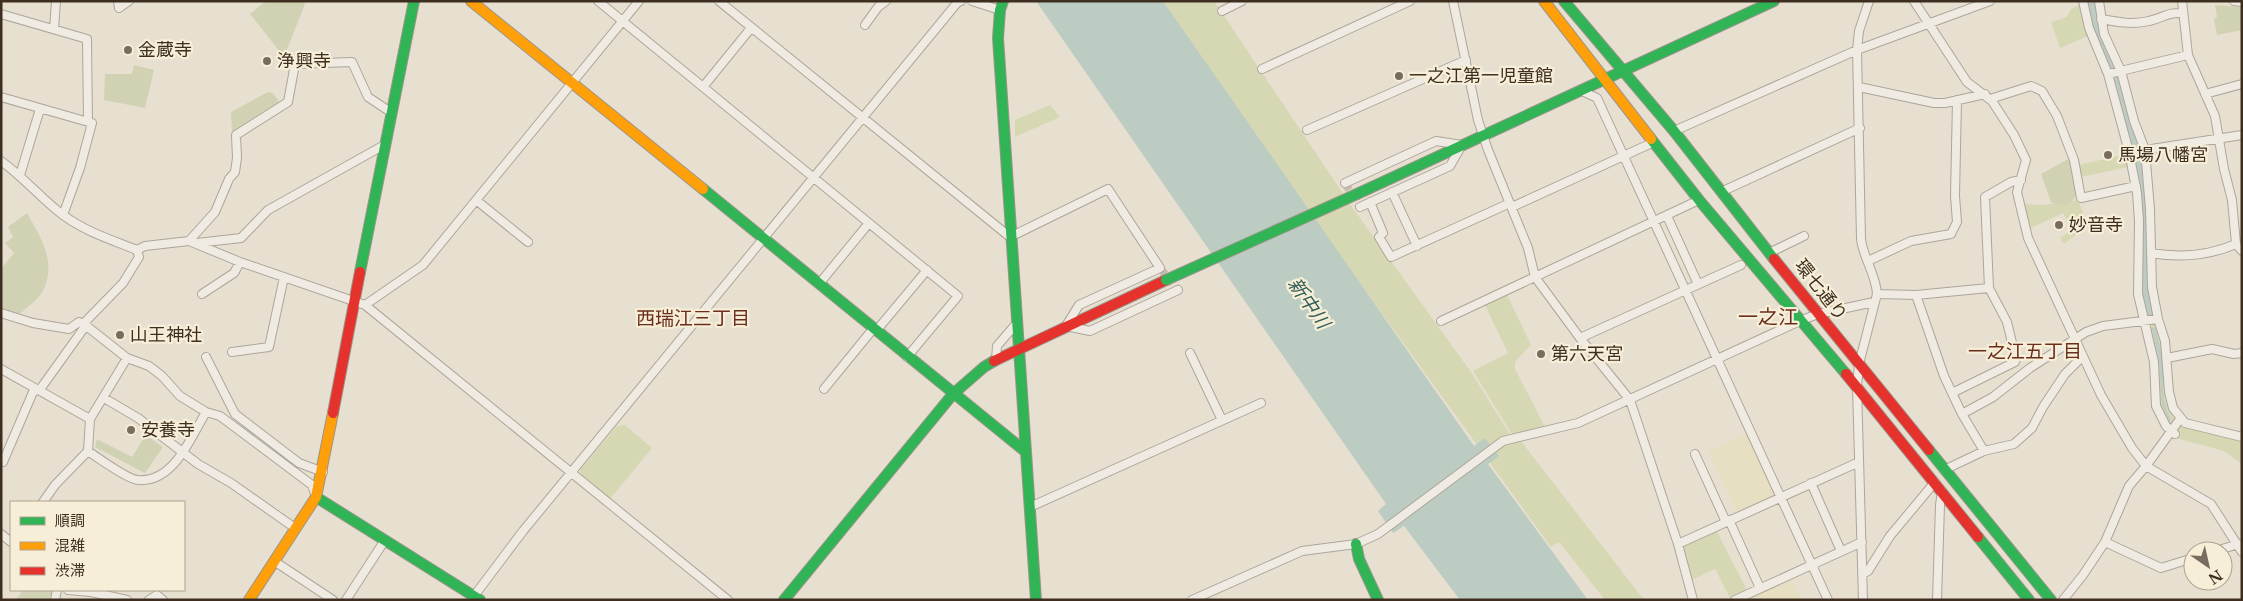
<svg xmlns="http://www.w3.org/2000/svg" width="2243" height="601" viewBox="0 0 2243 601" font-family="'Libre Baskerville','Noto Sans JP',serif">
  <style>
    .farmland { fill: #e6dfc2 }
    .green { fill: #d6d7b3 }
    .cemetery { fill: #d1d1b3 }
    .water { fill: #bcccc2 }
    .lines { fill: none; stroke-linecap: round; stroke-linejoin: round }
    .river { stroke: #bcccc2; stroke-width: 16 }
    .street-tunnel { stroke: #c5bcae; stroke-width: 8; stroke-dasharray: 8 4; stroke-linecap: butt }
    .street-casing { stroke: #ada599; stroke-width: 10 }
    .fast-casing { stroke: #9c958a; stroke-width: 12 }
    .slow-casing { stroke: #9c958a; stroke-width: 12 }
    .jam-casing { stroke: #9c958a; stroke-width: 12 }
    .street { stroke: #efebe3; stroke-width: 8 }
    .fast { stroke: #30b455; stroke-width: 10 }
    .slow { stroke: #ff9f0a; stroke-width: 10 }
    .jam { stroke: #e5322d; stroke-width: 10 }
    .fast-bridge-casing { stroke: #9c958a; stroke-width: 12; stroke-linecap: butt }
    .fast-bridge { stroke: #30b455; stroke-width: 10 }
    .poi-dot { fill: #786c5e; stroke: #f7eed8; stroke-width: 2 }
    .labels { text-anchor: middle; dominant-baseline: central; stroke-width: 4.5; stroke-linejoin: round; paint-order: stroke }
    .poi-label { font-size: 18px; fill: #3d2e20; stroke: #f7eed8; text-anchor: start }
    .street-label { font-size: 18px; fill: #3d2e20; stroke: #f7eed8 }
    .water-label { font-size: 19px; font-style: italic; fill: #2f5d5a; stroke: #f7eed8 }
    .neighbourhood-label { font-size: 19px; fill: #6b2e1e; stroke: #f7eed8 }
    .quarter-label { font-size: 20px; fill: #6b2e1e; stroke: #f7eed8 }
  </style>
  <rect width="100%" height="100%" fill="#e7e0d1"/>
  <path class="farmland" d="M1749 431 1777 496 1738 514 1708 451Z
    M1791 578 1802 600H1744Z"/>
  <path class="green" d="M1163 1H1214L1352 207 1471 372 1514 441H1521L1644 600H1605L1559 542 1551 547 1320 228Z
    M2081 1H2096L2102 37 2115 68 2131 122 2143 151 2148 221 2147 269 2150 300 2155 317 2141 319 2137 217 2129 167 2080 177 2078 165 2127 154 2108 91 2104 67Z
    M2079 5 2088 36 2060 48 2051 22 2067 17 2071 9Z
    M1050 105 1060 117 1015 137V120Z
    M2078 200 2088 226 2064 244 2060 238 2072 230 2063 213 2029 229 2023 204 2043 205Z
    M1505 291 1531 345 1515 362V369L1545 427 1512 434 1473 371 1508 353 1483 301Z
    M2154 325 2157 326C2167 354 2161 396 2175 420L2167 433 2155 405 2153 365 2142 326Z
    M625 425 652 448 610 499 581 474 580 470 617 426Z
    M2181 426 2242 442V464L2224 451 2172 437Z
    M1716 530 1748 592 1731 600 1715 569 1692 580 1681 546Z"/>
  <path class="cemetery" d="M266 1H302L305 4 284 57 250 14Z
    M2215 5 2242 7V30L2217 35 2214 19 2217 17Z
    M134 65 154 70 145 108 104 100 105 74H132Z
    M268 92 273 93 279 102 232 132 231 112Z
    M2070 158 2075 180V198C2067 206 2061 206 2051 202L2041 174Z
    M27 213C41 238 57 262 43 291 39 299 27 307 21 313L9 314 1 310V269L14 253 5 243 13 237 8 227Z
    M146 435 163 447 145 473 95 447 97 439 132 457Z
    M23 590H52L50 600H16Z"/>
  <path class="water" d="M1036 1H1163L1474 446 1485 438 1499 456 1488 464 1588 600H1460L1404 526 1393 533 1378 511 1386 504Z
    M2155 327C2158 338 2161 350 2162 361 2164 380 2160 402 2171 419L2169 421 2162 405 2159 360 2152 328Z"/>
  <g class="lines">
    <path class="river" d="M2090 1 2092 22 2110 65 2144 191 2146 307 2150 317"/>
    <path class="street-tunnel" d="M1345 183 1360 207
      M1160 268 1178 290"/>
    <g class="street-casing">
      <path id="street" d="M118 1 119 8 129 1
        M598 1 958 296 907 357
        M719 1 1010 237 1108 189 1160 268 1079 305 1066 326 1090 331 1178 290
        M972 1 1000 10
        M1453 1 1478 120 1488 150 1528 248 1535 277 1580 338 1630 400 1678 544 1693 600
        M1914 1 1967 82 1992 101 2014 135 2026 160 2017 192 2028 238 2101 395 2132 448 2146 466 2211 504 2242 552
        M2083 1 2089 28 2108 74 2129 152 2137 193 2139 221 2138 294 2154 362 2156 406 2166 426 2175 434
        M2099 1 2104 34 2121 71 2134 121 2145 150 2150 209 2152 287 2158 319 2165 341 2169 392 2173 408 2185 423 2242 437
        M2182 1 2188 55 2215 116 2224 169 2232 200 2236 244 2242 251
        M2234 1 2242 2
        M1222 11 1242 1
        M1 14 87 39 88 121
        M2101 19C2117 22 2133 25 2149 21 2164 18 2166 12 2183 13
        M865 25 878 7 886 1
        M54 29 56 1
        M1262 69 1410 1
        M2108 74 2188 55
        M703 87 751 28
        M1859 87 1934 103H1945L1985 94
        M1582 91 1597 98 1828 600
        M2205 94 2242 84
        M1 97 92 123 80 168 63 215
        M1990 99 2031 86 2042 91 2057 116 2074 160 2081 198 2136 186
        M1307 130 1466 60
        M1674 131 1857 50 1990 1
        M2145 150 2242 135
        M1 161C24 177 41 199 63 215 86 232 112 240 137 250L139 257 123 283 86 321 84 328 41 388 33 392 3 462
        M20 175 40 109
        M1345 183 1436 141 1462 145 1450 166 1360 207
        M1723 191 1860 128
        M1392 192 1417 246
        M476 200 528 242
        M1370 202 1383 233 1379 237 1391 257 1510 203
        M1512 207 1654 142
        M1667 216 1698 284
        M189 241 215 212 229 179 235 172 237 158 236 135 288 102 295 64 352 62 368 97 392 113
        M197 243 241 238 268 210 386 144
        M137 250 145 246 189 241 240 262 365 305 423 265 639 1
        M1771 252 1804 236
        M2151 253C2180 258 2208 256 2236 244
        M1868 261 1911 241 1951 234 1957 222 1955 196 1957 100
        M819 284 869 223
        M202 294 234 273 240 262
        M1877 294 1916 295 1944 376 1962 414 1984 451
        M1916 295 1989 288
        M365 305 728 600
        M1 313 33 323 69 329 79 322 84 324 127 358 149 366 162 376 180 396 206 412 220 416 312 485 316 497
        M1441 321 1699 200
        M876 331 927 270
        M1580 338 1741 265
        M232 352 269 347 284 277
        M1190 353 1222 420
        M206 357 235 414 299 463 323 472
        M2167 358 2212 349 2234 354 2242 353
        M996 360 997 346 1016 324
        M1 369 90 419
        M824 389 873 329
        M1952 393 2015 362 2016 359 2007 322 1989 288 1985 197 2011 182 2021 180
        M104 398 138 418 198 464 231 483 295 528
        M1962 414 1993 397 2030 368 2086 332 2103 326 2158 319
        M88 451C98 458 129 480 138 480 174 483 191 437 206 412
        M1695 454 1726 522
        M1944 470 1984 451 2014 444 2032 428 2043 407 2065 374 2083 356
        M1811 483 1841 551
        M43 502 55 485 88 451 90 419 127 358
        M1030 507 1261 403
        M1729 520 1760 588
        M1 534 11 542
        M2105 542 2161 568 2193 558
        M1678 544 1859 462
        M2216 551 2238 544
        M274 561 333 600
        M1863 574 1868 571 1890 536 1935 482
        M68 590 91 592 127 600
        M474 596 523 531 957 3 961 1
        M55 600 57 590
        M149 600 157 595 163 600
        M346 600 385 540
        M1192 600 1302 551 1356 544 1378 534 1503 441 1578 423 1802 320 1818 314 1874 302
        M1735 600 1862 542
        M1863 600 1857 387 1859 364 1877 294C1876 274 1863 258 1861 239L1857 50 1859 31 1869 1
        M1937 600 1940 505 1942 491
        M2063 600 2083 575 2105 542 2129 486 2146 466 2180 419"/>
    </g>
    <g class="fast-casing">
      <path id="fast" d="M1003 1 1000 10 998 38 1036 600
        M1564 1 1674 131 1774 259
        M1651 139 1699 200 1846 374
        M703 189 1026 452
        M1357 194 1774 1
        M360 272 414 1
        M1929 450 2051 600
        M316 497 480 600
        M1978 537 2029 600
        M1356 544 1359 559 1378 600
        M784 600 953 394 984 367 994 361"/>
    </g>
    <g class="slow-casing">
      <path id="slow" d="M471 1 703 189
        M1544 1 1651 139
        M249 600 316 497 333 413"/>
    </g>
    <g class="jam-casing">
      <path id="jam" d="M1774 259 1929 450
        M994 361 1166 280
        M1846 374 1978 537
        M333 413 360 272"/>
    </g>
    <use href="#street" class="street"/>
    <use href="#fast" class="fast"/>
    <use href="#slow" class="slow"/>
    <use href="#jam" class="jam"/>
    <g class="fast-bridge-casing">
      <path id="fast-bridge" d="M1166 280 1357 194"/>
    </g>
    <use href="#fast-bridge" class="fast-bridge"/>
  </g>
  <g class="poi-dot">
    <circle cx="128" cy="50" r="5"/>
    <circle cx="267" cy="61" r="5"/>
    <circle cx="1399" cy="76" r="5"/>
    <circle cx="2108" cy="155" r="5"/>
    <circle cx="2059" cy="225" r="5"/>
    <circle cx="120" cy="335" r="5"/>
    <circle cx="1541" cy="354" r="5"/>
    <circle cx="131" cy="430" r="5"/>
  </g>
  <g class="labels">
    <g class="poi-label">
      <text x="138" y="50">金蔵寺</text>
      <text x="277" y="61">浄興寺</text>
      <text x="1409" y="76">一之江第一児童館</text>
      <text x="2118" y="155">馬場八幡宮</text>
      <text x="2069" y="225">妙音寺</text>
      <text x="130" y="335">山王神社</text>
      <text x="1551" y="354">第六天宮</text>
      <text x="141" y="430">安養寺</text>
    </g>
    <g class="street-label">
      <text transform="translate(1821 290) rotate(52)">環七通り</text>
    </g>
    <g class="water-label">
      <text transform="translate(1309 303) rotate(55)">新中川</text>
    </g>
    <g class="neighbourhood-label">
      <text x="693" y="318">西瑞江三丁目</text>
      <text x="2025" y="351">一之江五丁目</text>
    </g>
    <g class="quarter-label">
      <text x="1768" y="317">一之江</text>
    </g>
  </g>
  <rect width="2243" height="601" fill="none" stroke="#3d2e20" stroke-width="5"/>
  <rect x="10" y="501" width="175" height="90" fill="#f7eed8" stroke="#ada18e"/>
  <rect x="20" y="517" width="25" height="8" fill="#30b455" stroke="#ada18e"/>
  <text x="55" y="526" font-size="15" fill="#3d2e20">順調</text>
  <rect x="20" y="542" width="25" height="8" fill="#ff9f0a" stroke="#ada18e"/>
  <text x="55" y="551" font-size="15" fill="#3d2e20">混雑</text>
  <rect x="20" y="567" width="25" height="8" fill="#e5322d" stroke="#ada18e"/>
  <text x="55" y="576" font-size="15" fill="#3d2e20">渋滞</text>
  <g transform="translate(2208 566) rotate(146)"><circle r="24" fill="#f7eed8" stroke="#ada18e"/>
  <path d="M0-4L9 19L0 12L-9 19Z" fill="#786c5e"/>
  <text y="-8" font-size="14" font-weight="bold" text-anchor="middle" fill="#3d2e20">N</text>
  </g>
</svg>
